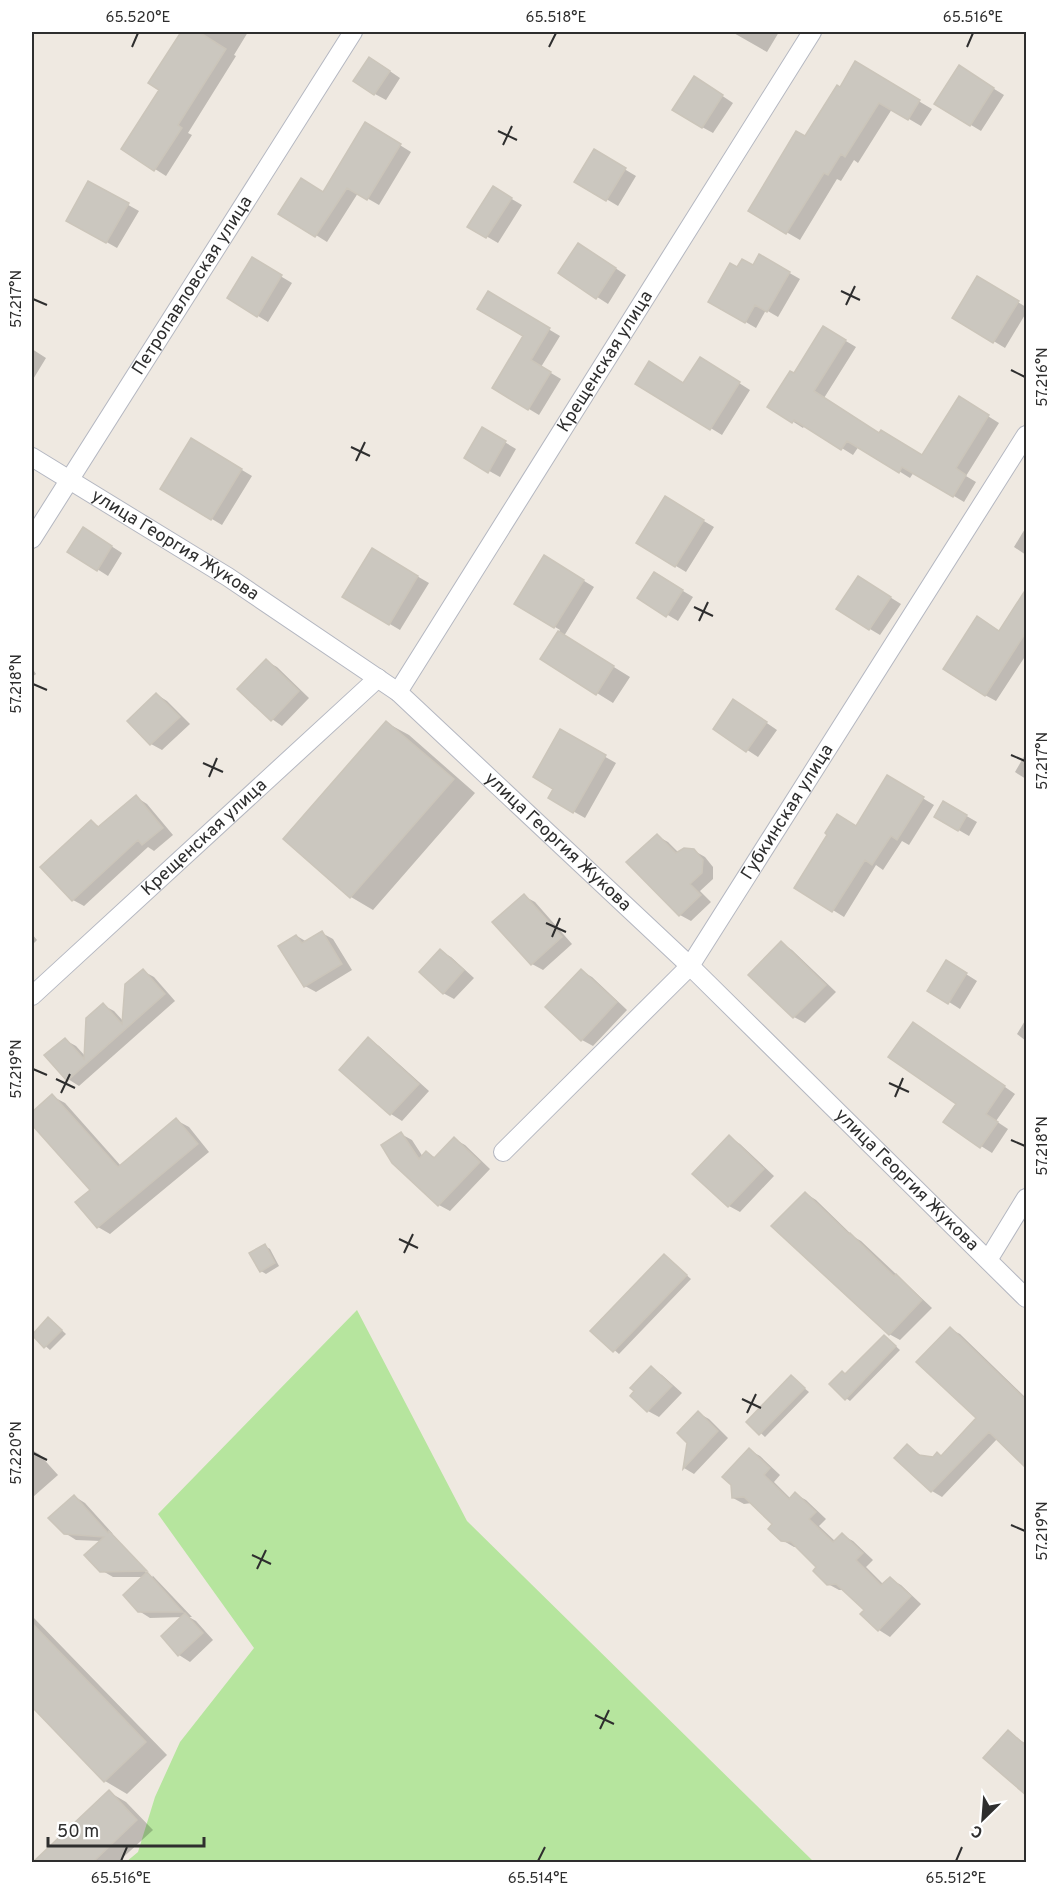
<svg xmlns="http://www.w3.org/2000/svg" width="1058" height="1894" viewBox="0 0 1058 1894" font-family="Overpass,sans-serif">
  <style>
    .green { fill: #b6e59e }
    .shadow { fill: #0003 }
    .building { fill: #cbc7bf; stroke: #cbc5ba; stroke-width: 1.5 }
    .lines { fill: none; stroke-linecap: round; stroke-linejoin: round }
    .street-casing { stroke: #b4b7c1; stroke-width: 20 }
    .street { stroke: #fff; stroke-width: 18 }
    .ticks { fill: none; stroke: #2e2e2e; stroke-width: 2 }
    .labels { text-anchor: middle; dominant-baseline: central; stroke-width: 6; stroke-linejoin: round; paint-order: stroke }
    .street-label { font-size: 18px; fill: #2e2e2e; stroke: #fff }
    .neatline { fill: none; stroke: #2e2e2e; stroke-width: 2 }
    .ticks-label { font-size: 15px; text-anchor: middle; fill: #2e2e2e }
  </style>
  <rect width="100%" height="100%" fill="#efe9e1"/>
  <path class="green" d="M357 1310 467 1521 814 1862H126L138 1852 155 1797 180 1742 254 1648 158 1514Z"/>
  <path class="shadow" d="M182 32H248L234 55 236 56 188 133 192 135 166 176 155 169 161 89 150 82Z
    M732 32H779L767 52Z
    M856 64 932 109 921 126 892 109 858 163 854 160 841 181 837 179 800 240 750 211 805 138 841 89Z
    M381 65 400 78 386 100 375 94Z
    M970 74 1004 95 981 131 936 104Z
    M706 85 733 103 713 133 702 127Z
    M366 124 411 152 379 205 358 193 327 242 281 213 324 193Z
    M594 151 636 176 618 206 576 181Z
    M89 183 139 211 117 248 68 220Z
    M493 188 522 205 498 243 469 226Z
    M589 251 626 275 608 304 560 273Z
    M760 256 800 279 778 317 766 310 756 328 710 301 738 269 753 267Z
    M252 259 292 283 268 322 229 298Z
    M978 278 1026 307V313L1005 348 954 317Z
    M488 293 560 336 541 367 561 379 539 415 494 388 525 336Z
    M824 328 856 347 824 398 880 434 923 456 959 398 999 423 966 476 976 482 964 502 914 472 910 478 859 446 853 455 805 425 803 428 770 407 795 375Z
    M32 349 46 358 32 381Z
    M711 365 750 390 722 435 637 383 684 385Z
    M483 429 516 449 500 477 466 458Z
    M192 440 252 476 222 525 162 489Z
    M665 498 714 527 686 572 638 543Z
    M1026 527V555L1014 547Z
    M94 535 122 553 108 576 97 569Z
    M372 550 429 583 400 630 344 597Z
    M555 563 594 587 564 636 630 677 613 703 542 659 560 630 516 603Z
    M655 574 693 597 678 621 639 598Z
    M869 584 901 604 880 635 870 629Z
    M1026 593V655L996 701 985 695Z
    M266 661 277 667 309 698 282 726 272 719Z
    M32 668 36 674 32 677Z
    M156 694 167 701 190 724 162 750 151 744 129 721Z
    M745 708 777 730 758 757 715 729Z
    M387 723 409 735 475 793 373 910 351 897Z
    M560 731 616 763 585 818 550 798 555 788Z
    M1026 753V779L1015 772Z
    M888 777 934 805 909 845 902 841 883 870 876 865 844 917 796 887 857 828Z
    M136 797 147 804 173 835 154 851 148 847 84 906 73 900 91 822 100 827Z
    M944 803 977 822 969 836 936 817Z
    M657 836 668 842 679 853 693 850 705 857 713 867V879L700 891 711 902 691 921 680 915Z
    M524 896 535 902 572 944 543 970 532 964Z
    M322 933 333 939 352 970 316 992 305 986 297 936 307 942Z
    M32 934 37 940 32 945Z
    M781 943 792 950 836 992 805 1023 794 1017Z
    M440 951 451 957 474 978 454 999 443 993Z
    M958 969 977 981 960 1009 949 1002Z
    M143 971 154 977 175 1001 79 1086 68 1079 65 1040 76 1046 86 1057 103 1005 114 1011 124 1022Z
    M581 971 592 977 627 1010 593 1046 582 1040Z
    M1026 1019V1041L1017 1034Z
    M924 1030 1015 1094 996 1121 1008 1129 992 1153 981 1146 958 1104Z
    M368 1039 379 1046 429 1091 402 1121 391 1114 341 1070Z
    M52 1096 65 1103 121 1166 176 1120 189 1127 209 1152 110 1234 98 1227 92 1190 32 1123V1114Z
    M401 1134 412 1140 423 1157 427 1153 436 1158 454 1139 465 1145 490 1169 450 1211 439 1205Z
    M729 1137 740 1144 774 1176 740 1212 729 1206 695 1174Z
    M805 1193 816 1200 854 1237 861 1241 932 1308 900 1340 889 1334Z
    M265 1246 270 1249 279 1266 266 1274 261 1271Z
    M664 1255 691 1279 619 1354 592 1331Z
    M53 1322 66 1334 50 1350 33 1335Z
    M950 1329 960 1334 1026 1398V1466L998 1438 942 1497 932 1491 896 1458 908 1446 923 1457 933 1458 942 1457 978 1418Z
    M889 1340 900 1350 850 1401 846 1398 847 1375Z
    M651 1368 662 1375 682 1393 659 1417 648 1411 632 1396Z
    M791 1377 809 1392 765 1437 748 1422Z
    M698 1413 709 1419 728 1438 694 1474 684 1468 689 1442Z
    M32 1450 39 1454 58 1475 33 1497Z
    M749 1450 760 1456 780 1475 774 1482 791 1499 795 1494 806 1500 826 1519 819 1526 836 1542 842 1535 853 1541 873 1560 866 1567 884 1585 890 1579 901 1585 921 1604 890 1637 879 1630 862 1614 866 1610 845 1590H839L828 1584 818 1567 798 1547H794L782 1540 774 1524 752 1503 744 1504 733 1498Z
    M74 1496 85 1503 113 1534 108 1532 151 1578 153 1576 117 1538 192 1617H189L196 1621 213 1640 190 1662 179 1655 163 1636 183 1617 150 1618 139 1611 144 1577H113L101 1570V1541L76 1540 65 1533Z
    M32 1616 167 1755 127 1794 105 1781 32 1705Z
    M1008 1732 1026 1744V1793L986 1758Z
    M109 1792 126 1802 153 1830 118 1862H34Z"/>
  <path class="building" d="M181 32H199L226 49 178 125 182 128 154 171 121 149 159 90 148 83Z
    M369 57 390 71 374 95 353 81Z
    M855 61 920 100 908 120 879 103 845 157 841 154 828 175 824 173 786 234 748 211 796 131 805 136 837 85 840 87Z
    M959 65 994 88 970 126 934 104Z
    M694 76 723 95 702 128 672 110Z
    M365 122 401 144 367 200 347 188 315 237 278 214 301 178 323 192Z
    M594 149 626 168 606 201 574 182Z
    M88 181 129 203 106 243 66 221Z
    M493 186 512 198 486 238 467 227Z
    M578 243 616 268 596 299 558 273Z
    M759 254 790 272 767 312 755 305 745 323 708 302 730 263 737 267 742 259 753 265Z
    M252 257 282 275 257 317 227 298Z
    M977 276 1019 301 993 343 952 318Z
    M488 291 550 328 531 360 551 372 528 410 492 388 523 336 477 309Z
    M823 326 846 340 814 391 879 433 881 430 922 455 959 396 989 415 956 468 966 475 953 497 902 467 899 473 847 441 841 450 794 420 792 423 767 407 790 371 794 373Z
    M700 357 740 382 710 430 635 384 649 361 683 383Z
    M482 427 506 441 488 473 464 458Z
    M191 438 242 469 211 520 160 489Z
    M665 496 704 520 675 567 636 543Z
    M83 527 112 546 97 571 67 552Z
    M372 548 418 576 389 625 342 597Z
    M544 555 584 580 554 628 514 604Z
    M654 572 683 590 666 617 637 598Z
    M858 576 891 597 869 630 836 609Z
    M1026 589V632L985 696 943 669 977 616 999 631Z
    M558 631 614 666 596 695 540 659Z
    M266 659 299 691 271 721 237 689Z
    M156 693 180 717 150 745 127 721Z
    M733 699 767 722 746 752 713 729Z
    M386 721 454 779 350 898 283 839Z
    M560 729 606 755 573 813 548 798 553 789 533 777Z
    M887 775 924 797 897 840 891 836 872 865 865 860 832 912 794 888 827 835 825 833 837 814 856 826Z
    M136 795 163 828 142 845 138 840 72 901 40 867 91 820 98 827Z
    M943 801 967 815 958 831 934 817Z
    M657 834 676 853 684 848 694 849 703 860 702 873 690 884 701 895 679 916 626 862Z
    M524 894 562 937 531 965 492 922Z
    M322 931 342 964 304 987 278 946 296 935 302 943Z
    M781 941 826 985 793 1018 748 975Z
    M440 949 464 970 443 994 419 972Z
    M946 960 967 973 948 1004 927 991Z
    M143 969 165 994 67 1081 44 1055 65 1038 84 1059 86 1018 103 1003 122 1024 125 984Z
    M581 969 617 1002 581 1041 545 1007Z
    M913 1022 1005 1086 986 1114 998 1122 980 1148 943 1122 956 1104 888 1057Z
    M368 1037 419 1084 390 1115 339 1070Z
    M52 1094 118 1167 176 1118 198 1144 97 1228 75 1202 90 1190 32 1125V1112Z
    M401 1132 419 1159 426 1151 434 1158 454 1137 480 1162 438 1206 392 1163 381 1145Z
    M729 1135 764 1169 728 1207 692 1174Z
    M805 1192 849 1234 850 1233 894 1276 896 1274 922 1300 889 1335 771 1226Z
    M265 1244 275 1263 260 1272 249 1253Z
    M664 1254 687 1275 613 1352 590 1331Z
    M48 1317 62 1330 44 1348 32 1335Z
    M950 1327 1026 1400V1468L989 1432 931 1492 894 1458 907 1444 919 1455 933 1457 937 1452 941 1456 976 1418 916 1362Z
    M884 1335 896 1346 845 1400 829 1384 842 1371 845 1374Z
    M651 1366 672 1386 647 1412 630 1396 634 1391 630 1388Z
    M791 1375 805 1388 759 1435 746 1422Z
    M698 1411 718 1431 683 1469 687 1443 677 1433Z
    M749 1448 770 1468 764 1475 789 1499 795 1492 816 1512 809 1519 833 1542 842 1533 863 1553 856 1560 881 1585 890 1577 911 1596 878 1631 860 1614 864 1610 836 1584 827 1585 813 1571 816 1567 791 1542 781 1541 768 1529 772 1524 744 1497 732 1498 731 1485 722 1477Z
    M74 1495 108 1533 109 1531 147 1571 100 1572 84 1555 104 1537 64 1534 48 1518Z
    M147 1572 183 1612H138L123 1595Z
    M185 1613 203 1633 178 1656 161 1636Z
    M32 1623 146 1742 104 1782 32 1707Z
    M1008 1730 1026 1746V1795L983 1758Z
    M109 1790 137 1820 92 1863H32Z"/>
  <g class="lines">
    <g class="street-casing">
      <g id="street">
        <path id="s1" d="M32 457 228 577 398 692 690 966 1026 1298"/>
        <path id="s2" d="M32 539 353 32"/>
        <path id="s3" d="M398 692 812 32"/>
        <path id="s4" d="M32 996 378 678"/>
        <path id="s5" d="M503 1152 690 966 1026 435"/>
        <path d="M988 1260 1026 1198"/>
      </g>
    </g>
    <use href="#street" class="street"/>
  </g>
  <path class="ticks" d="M132 47 138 33M549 47 556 33M967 47 973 33M498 131 517 140M503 145 512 126M841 291 860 300M33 299 47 305M846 305 855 286M1011 370 1025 377M351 447 370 456M356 461 365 442M694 607 713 616M699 621 708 602M33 684 47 690M1011 755 1025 761M203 763 223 772M209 777 217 758M546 923 566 932M552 937 560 918M33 1069 47 1075M56 1079 75 1088M889 1083 909 1092M61 1093 70 1074M895 1097 903 1078M1011 1140 1025 1146M399 1239 418 1248M404 1253 413 1234M742 1399 761 1408M747 1413 756 1394M33 1453 47 1460M1011 1525 1025 1531M252 1555 271 1564M257 1569 266 1550M595 1715 614 1724M600 1729 609 1710M121 1861 127 1847M538 1861 545 1847M956 1861 962 1847"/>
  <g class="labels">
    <g class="street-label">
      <text stroke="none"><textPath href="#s2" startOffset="300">Петропавловская улица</textPath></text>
      <text stroke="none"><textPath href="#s3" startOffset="390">Крещенская улица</textPath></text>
      <text stroke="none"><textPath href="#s1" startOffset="168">улица Георгия Жукова</textPath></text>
      <text stroke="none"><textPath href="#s5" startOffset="446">Губкинская улица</textPath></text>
      <text stroke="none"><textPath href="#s4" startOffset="234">Крещенская улица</textPath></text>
      <text stroke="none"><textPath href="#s1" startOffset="654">улица Георгия Жукова</textPath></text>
      <text stroke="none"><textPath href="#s1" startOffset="1140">улица Георгия Жукова</textPath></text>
    </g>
  </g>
  <rect width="1058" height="1894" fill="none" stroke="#ffffff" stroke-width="66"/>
  <g transform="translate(983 1819) rotate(205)" stroke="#ffffff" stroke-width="4.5" paint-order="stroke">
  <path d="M0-4.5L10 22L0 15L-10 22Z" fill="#2e2e2e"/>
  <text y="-9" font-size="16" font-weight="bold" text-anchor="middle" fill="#2e2e2e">С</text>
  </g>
  <path d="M48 1837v9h156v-9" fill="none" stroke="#2e2e2e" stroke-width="3"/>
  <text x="57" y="1837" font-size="18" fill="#2e2e2e" stroke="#ffffff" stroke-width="4.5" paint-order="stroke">50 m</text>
  <rect x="33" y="33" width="992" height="1828" class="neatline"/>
  <g class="ticks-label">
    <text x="138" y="22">65.520°E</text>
    <text x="556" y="22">65.518°E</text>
    <text x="973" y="22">65.516°E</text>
    <text transform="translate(16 299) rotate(-90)" y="5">57.217°N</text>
    <text transform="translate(1042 377) rotate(-90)" y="5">57.216°N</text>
    <text transform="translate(16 684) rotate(-90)" y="5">57.218°N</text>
    <text transform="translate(1042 761) rotate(-90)" y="5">57.217°N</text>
    <text transform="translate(16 1069) rotate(-90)" y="5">57.219°N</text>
    <text transform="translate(1042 1146) rotate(-90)" y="5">57.218°N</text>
    <text transform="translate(16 1453) rotate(-90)" y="5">57.220°N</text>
    <text transform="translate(1042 1531) rotate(-90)" y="5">57.219°N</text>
    <text x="121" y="1883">65.516°E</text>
    <text x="538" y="1883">65.514°E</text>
    <text x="956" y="1883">65.512°E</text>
  </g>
</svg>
